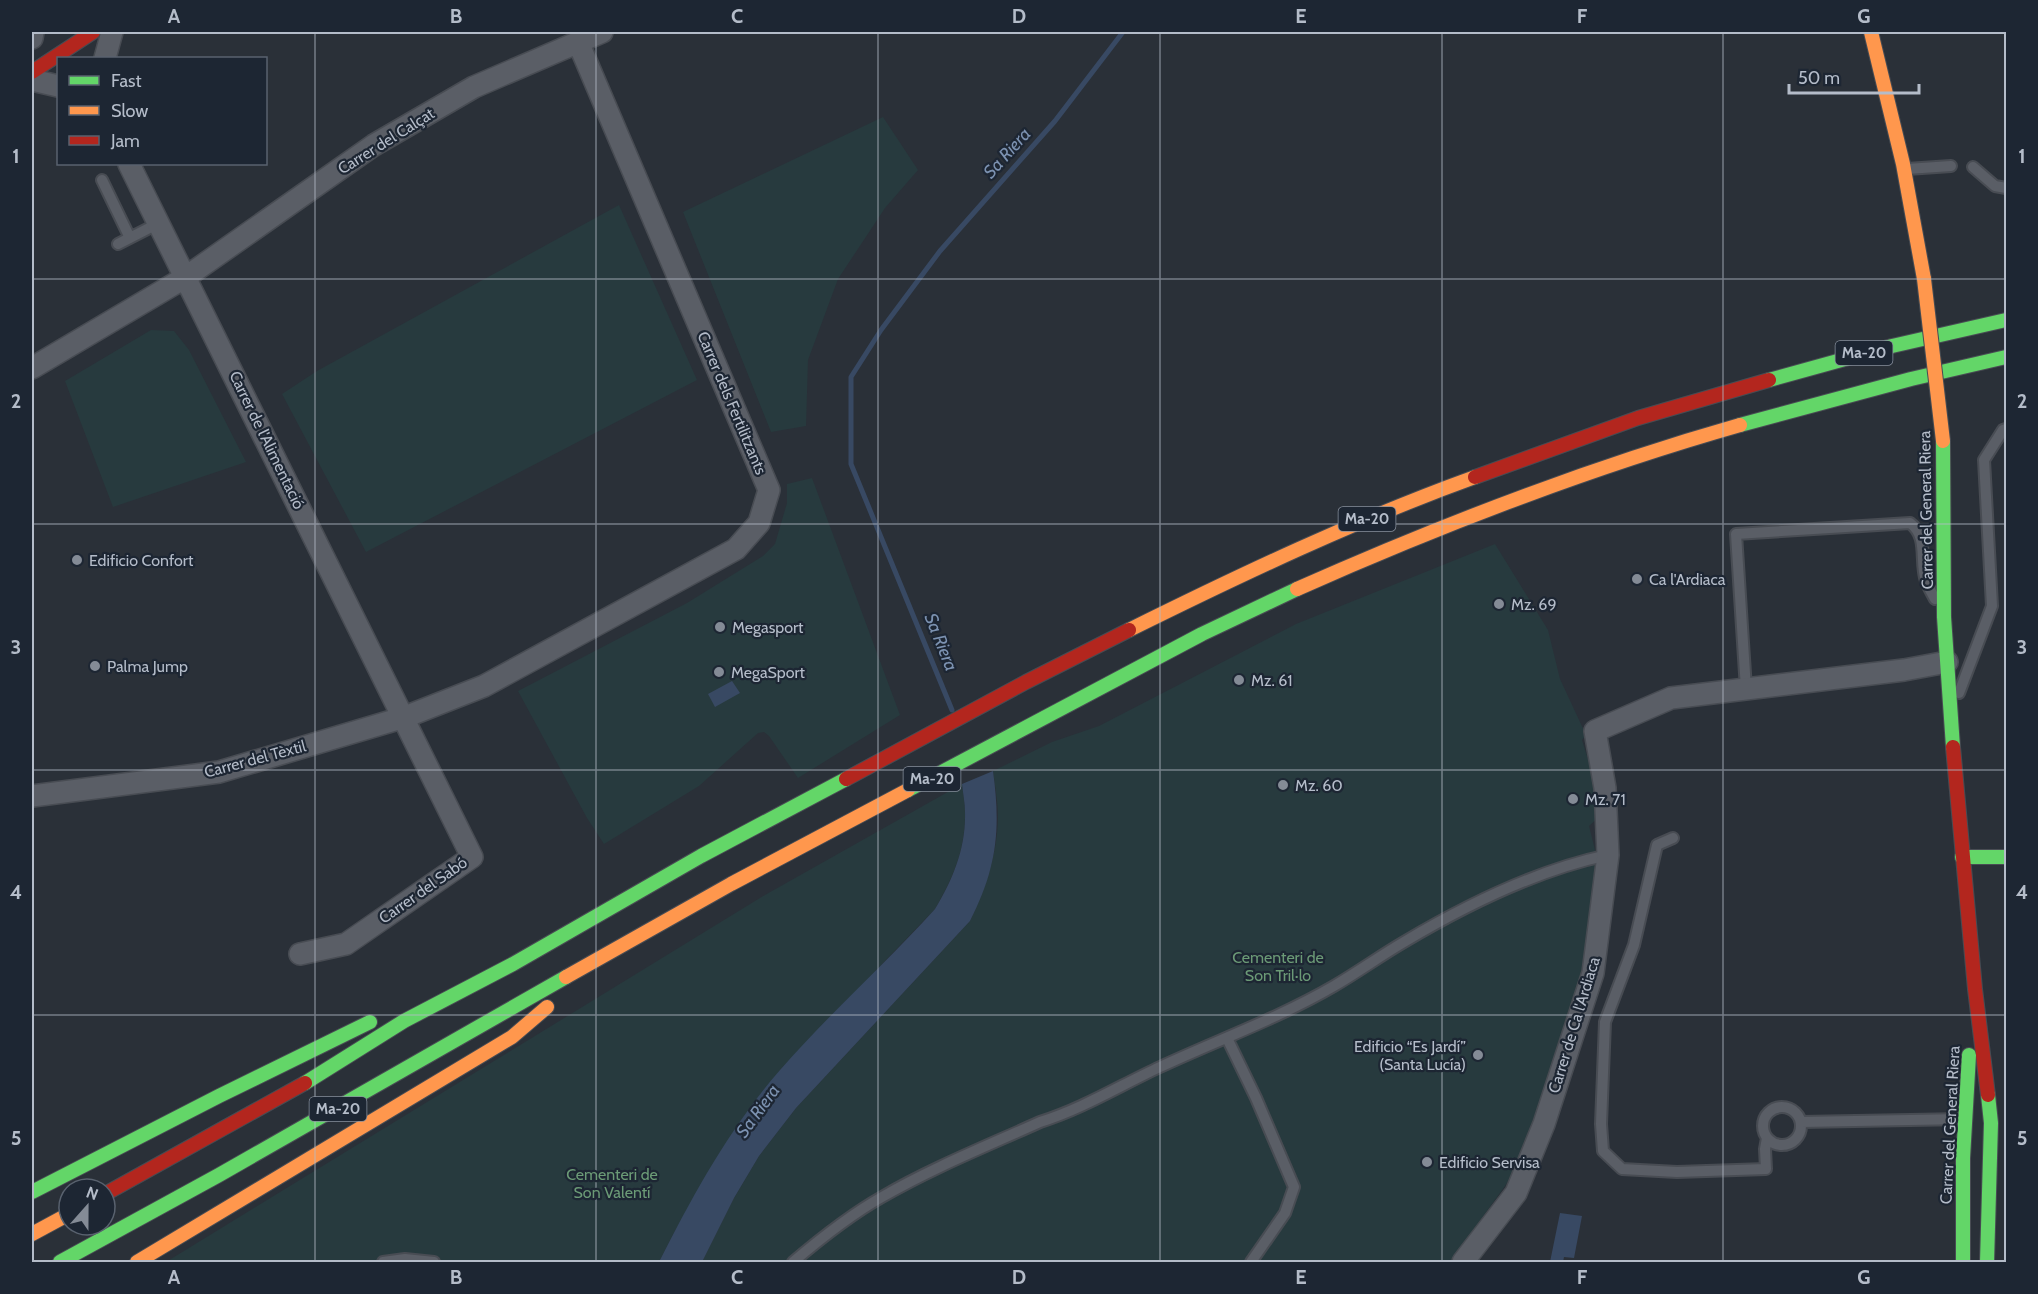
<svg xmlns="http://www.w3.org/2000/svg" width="2038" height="1294" viewBox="0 0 2038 1294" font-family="Cabin,sans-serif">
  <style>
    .green { fill: #273a3e }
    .water { fill: #384963 }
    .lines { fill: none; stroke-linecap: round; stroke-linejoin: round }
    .stream { stroke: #384963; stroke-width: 5 }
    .lane-casing { stroke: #484c53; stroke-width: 14 }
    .street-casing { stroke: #484c53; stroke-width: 24 }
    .fast-casing { stroke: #484c53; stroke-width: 16 }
    .slow-casing { stroke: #484c53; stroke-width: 16 }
    .jam-casing { stroke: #484c53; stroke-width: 16 }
    .lane { stroke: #5a5e66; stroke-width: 10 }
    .street { stroke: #5a5e66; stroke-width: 21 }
    .fast { stroke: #63d668; stroke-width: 14 }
    .slow { stroke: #ff974d; stroke-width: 14 }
    .jam { stroke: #b3261e; stroke-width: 14 }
    .slow-bridge-casing { stroke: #484c53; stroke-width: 16; stroke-linecap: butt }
    .slow-bridge { stroke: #ff974d; stroke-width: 14 }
    .grid { fill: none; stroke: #b4bcc9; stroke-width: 1.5; stroke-opacity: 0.55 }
    .poi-dot { fill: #848b96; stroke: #1d2633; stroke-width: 2 }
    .labels { text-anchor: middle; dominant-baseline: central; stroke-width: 4.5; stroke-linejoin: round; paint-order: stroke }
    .shield { fill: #1d2633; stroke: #878f9c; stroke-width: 1.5 }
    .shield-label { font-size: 15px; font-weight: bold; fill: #b4bcc9 }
    .street-label { font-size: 16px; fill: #b4bcc9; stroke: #1d2633 }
    .poi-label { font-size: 16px; fill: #b4bcc9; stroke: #1d2633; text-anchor: start }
    .park-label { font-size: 16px; fill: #6b9a76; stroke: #1d2633 }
    .water-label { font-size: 18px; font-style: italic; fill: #7c92b1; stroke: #1d2633 }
    .neatline { fill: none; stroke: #b4bcc9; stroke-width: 2 }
    .grid-label { font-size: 20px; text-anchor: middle; font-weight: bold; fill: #b4bcc9 }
  </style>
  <rect width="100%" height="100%" fill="#2a3038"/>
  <path class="green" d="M883 117 918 170 885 208 838 279 808 360 806 426 771 432 683 212Z
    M619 205 697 380 366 552 282 394 317 371Z
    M151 330 174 331 189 350 246 462 113 507 65 381Z
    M812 478 900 715 798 778 769 736 764 732 758 733 699 786 604 844 587 818 518 691 687 603 763 556 775 544 787 503V484Z
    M1495 544 1548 630 1560 679 1586 735 1582 740 1598 791 1602 814 1589 826 1599 866 1586 970 1564 1044 1517 1166 1505 1186 1450 1262H702L734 1198 759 1156 796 1108 970 921C985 891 998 851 998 817 998 802 995 786 993 771L1052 742 1099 726 1296 624Z
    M962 784C963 794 965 803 965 812 966 848 953 878 935 909L780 1070 676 1229 659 1262H166L765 895Z"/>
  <path class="water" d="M732 681 740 693 715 707 708 694Z
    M993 771C1001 829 997 868 970 921L796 1108 759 1156 734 1198 702 1262H659C693 1195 730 1127 780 1070 829 1014 885 964 935 909 953 879 966 848 965 812 965 803 963 794 962 784Z
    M1560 1213 1582 1216 1574 1258 1564 1257 1563 1262H1550Z"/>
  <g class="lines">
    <path class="stream" d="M952 710 851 464V377L881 330 940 251 1055 121 1123 32"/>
    <g class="lane-casing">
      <path id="lane" d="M1973 167 1995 186 2006 188
        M1907 169 1951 166
        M102 180 130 238
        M118 244 159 223
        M1746 689 1736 534 1910 523C1929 537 1919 561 1926 581 1928 587 1932 593 1935 599
        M1959 693 1992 606 1984 460 2003 430 2006 429
        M1673 838 1657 845 1634 945 1605 1022 1601 1124 1603 1151 1622 1169 1677 1172 1766 1169 1765 1149 1767 1138
        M1227 1038 1256 1098 1294 1187 1285 1213 1251 1262
        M1763 1126a19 19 0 1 1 38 0a19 19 0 1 1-38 0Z
        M1801 1122 1964 1119
        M383 1262 405 1259 434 1262
        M793 1262C820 1239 850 1215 882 1197 932 1168 987 1146 1040 1122 1082 1109 1121 1085 1160 1067 1218 1040 1279 1018 1334 986 1358 972 1380 956 1404 942 1466 905 1537 870 1608 855"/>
    </g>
    <g class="street-casing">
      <path id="street" d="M32 38 33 32
        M105 58 112 32
        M32 80 58 86
        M129 164 472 857 346 944 300 954
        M32 368 186 277 374 145 474 87 602 32
        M32 796 219 772 405 717 484 686 736 549 759 523 769 490 578 42
        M1463 1262 1516 1193 1544 1124 1593 973 1608 855 1605 788 1595 731 1671 698 1904 670 1947 662"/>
    </g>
    <g class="fast-casing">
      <path id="fast" d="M1769 380 1892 346 2006 320
        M1740 425 1911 379 2006 357
        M1943 441 1944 617 1953 747
        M908 790 1202 634 1297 589
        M1962 857H2006
        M305 1083 404 1021 513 964 701 856 846 779
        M32 1192 219 1096 370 1022
        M60 1262 219 1175 566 977
        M1963 1262V1158L1969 1055
        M1987 1262 1991 1123 1988 1095"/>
    </g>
    <g class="slow-casing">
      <path id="slow" d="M1871 32 1903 164 1924 279
        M1297 589C1441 525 1589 468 1740 425
        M1129 630C1242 574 1356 520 1475 477
        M566 977 731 884 908 790
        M32 1234 69 1214
        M137 1262 512 1037 547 1007"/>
    </g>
    <g class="jam-casing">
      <path id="jam" d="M32 72 93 32
        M1475 477 1638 418 1769 380
        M1953 747 1975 989 1988 1095
        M846 779 1026 682 1129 630
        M105 1194 305 1083"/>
    </g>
    <use href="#lane" class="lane"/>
    <use href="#street" class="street"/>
    <use href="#fast" class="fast"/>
    <use href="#slow" class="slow"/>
    <use href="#jam" class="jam"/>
    <g class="slow-bridge-casing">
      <path id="slow-bridge" d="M1924 279 1943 441"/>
    </g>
    <use href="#slow-bridge" class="slow-bridge"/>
  </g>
  <path class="grid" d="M315 32V1262M596 32V1262M878 32V1262M1160 32V1262M1442 32V1262M1723 32V1262M32 279H2006M32 524H2006M32 770H2006M32 1015H2006"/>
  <g class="poi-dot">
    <circle cx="77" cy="560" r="6"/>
    <circle cx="1637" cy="579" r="6"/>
    <circle cx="1499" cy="604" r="6"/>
    <circle cx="720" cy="627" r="6"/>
    <circle cx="95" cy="666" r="6"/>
    <circle cx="719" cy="672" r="6"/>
    <circle cx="1239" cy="680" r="6"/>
    <circle cx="1283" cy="785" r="6"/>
    <circle cx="1573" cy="799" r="6"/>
    <circle cx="1478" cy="1055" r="6"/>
    <circle cx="1427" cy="1162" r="6"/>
  </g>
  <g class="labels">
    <g class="shield">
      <rect x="1835.5" y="341" width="57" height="24" rx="4.5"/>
      <rect x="1338.5" y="507" width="57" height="24" rx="4.5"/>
      <rect x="903.5" y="767" width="57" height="24" rx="4.5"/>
      <rect x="309.5" y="1097" width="57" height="24" rx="4.5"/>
    </g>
    <g class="shield-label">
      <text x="1864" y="353">Ma-20</text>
      <text x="1367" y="519">Ma-20</text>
      <text x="932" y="779">Ma-20</text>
      <text x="338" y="1109">Ma-20</text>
    </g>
    <g class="street-label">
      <text transform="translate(386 141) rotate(-32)">Carrer del Calçat</text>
      <text transform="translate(732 403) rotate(67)">Carrer dels Fertilitzants</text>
      <text transform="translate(267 440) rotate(64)">Carrer de l'Alimentació</text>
      <text transform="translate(1926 510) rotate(-91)">Carrer del General Riera</text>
      <text transform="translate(255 759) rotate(-15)">Carrer del Tèxtil</text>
      <text transform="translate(423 890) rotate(-35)">Carrer del Sabó</text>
      <text transform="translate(1574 1025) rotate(-73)">Carrer de Ca l'Ardiaca</text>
      <text transform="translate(1950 1125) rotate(-87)">Carrer del General Riera</text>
    </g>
    <g class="poi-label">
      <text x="89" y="560">Edificio Confort</text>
      <text x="1649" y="579">Ca l'Ardiaca</text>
      <text x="1511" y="604">Mz. 69</text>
      <text x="732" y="627">Megasport</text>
      <text x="107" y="666">Palma Jump</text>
      <text x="731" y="672">MegaSport</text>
      <text x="1251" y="680">Mz. 61</text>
      <text x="1295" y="785">Mz. 60</text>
      <text x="1585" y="799">Mz. 71</text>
      <text x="1466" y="1046" text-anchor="end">Edificio “Es Jardí”<tspan x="1466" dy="18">(Santa Lucía)</tspan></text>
      <text x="1439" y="1162">Edificio Servisa</text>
    </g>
    <g class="park-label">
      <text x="1278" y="957">Cementeri de<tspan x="1278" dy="18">Son Tril·lo</tspan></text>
      <text x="612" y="1174">Cementeri de<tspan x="612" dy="18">Son Valentí</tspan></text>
    </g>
    <g class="water-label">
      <text transform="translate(1007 153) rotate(-48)">Sa Riera</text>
      <text transform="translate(941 642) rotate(68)">Sa Riera</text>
      <text transform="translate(758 1111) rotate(-54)">Sa Riera</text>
    </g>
  </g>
  <rect width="2038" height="1294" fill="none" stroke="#1d2633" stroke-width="66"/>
  <rect x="57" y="57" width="210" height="108" fill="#1d2633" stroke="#59626f" stroke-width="1.5"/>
  <rect x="69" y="76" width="30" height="9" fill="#63d668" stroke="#59626f" stroke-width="1.5"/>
  <text x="111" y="87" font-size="18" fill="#b4bcc9">Fast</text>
  <rect x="69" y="106" width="30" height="9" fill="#ff974d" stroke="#59626f" stroke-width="1.5"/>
  <text x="111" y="117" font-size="18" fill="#b4bcc9">Slow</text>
  <rect x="69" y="136" width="30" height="9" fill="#b3261e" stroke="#59626f" stroke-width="1.5"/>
  <text x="111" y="147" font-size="18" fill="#b4bcc9">Jam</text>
  <g transform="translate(87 1207) rotate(21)"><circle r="28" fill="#1d2633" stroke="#59626f" stroke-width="1.5"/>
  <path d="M0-4.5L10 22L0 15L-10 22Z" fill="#848b96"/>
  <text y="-9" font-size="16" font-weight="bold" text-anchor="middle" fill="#b4bcc9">N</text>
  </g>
  <path d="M1789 84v9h130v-9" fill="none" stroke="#b4bcc9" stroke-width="3"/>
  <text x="1798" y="84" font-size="18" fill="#b4bcc9" stroke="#1d2633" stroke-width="4.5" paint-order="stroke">50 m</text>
  <rect x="33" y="33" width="1972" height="1228" class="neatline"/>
  <g class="grid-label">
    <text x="174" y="23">A</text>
    <text x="456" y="23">B</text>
    <text x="737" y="23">C</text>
    <text x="1019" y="23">D</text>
    <text x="1301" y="23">E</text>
    <text x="1582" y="23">F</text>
    <text x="1864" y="23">G</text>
    <text x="16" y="163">1</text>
    <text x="2022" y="163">1</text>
    <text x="16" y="408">2</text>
    <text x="2022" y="408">2</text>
    <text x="16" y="654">3</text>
    <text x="2022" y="654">3</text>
    <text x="16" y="899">4</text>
    <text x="2022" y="899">4</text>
    <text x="16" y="1145">5</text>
    <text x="2022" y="1145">5</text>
    <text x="174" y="1284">A</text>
    <text x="456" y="1284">B</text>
    <text x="737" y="1284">C</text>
    <text x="1019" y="1284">D</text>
    <text x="1301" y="1284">E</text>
    <text x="1582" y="1284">F</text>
    <text x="1864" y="1284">G</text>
  </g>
</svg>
